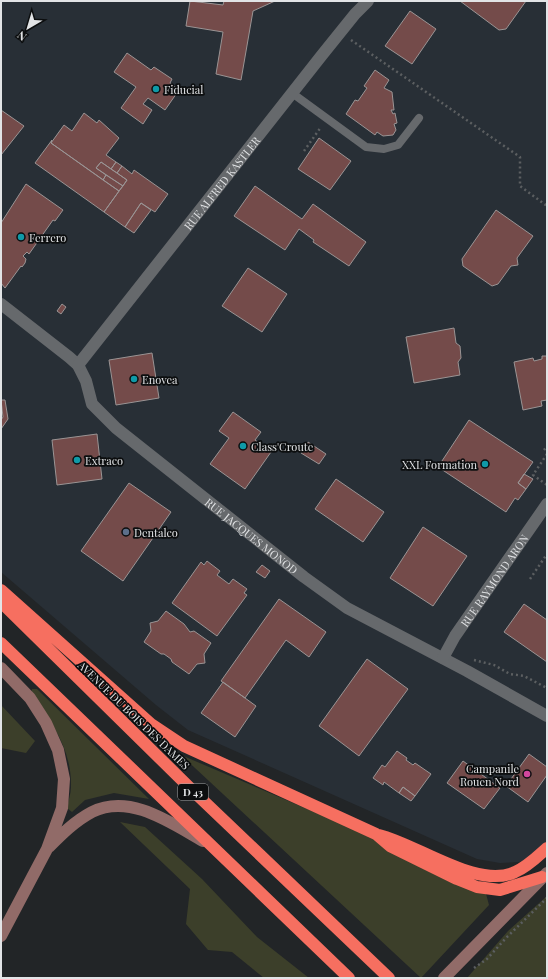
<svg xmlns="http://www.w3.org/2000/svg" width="548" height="979" viewBox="0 0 548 979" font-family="'Playfair Display',serif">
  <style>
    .built { fill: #282f36 }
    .green { fill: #3c3f2a }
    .building { fill: #744b4a; stroke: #9a9494 }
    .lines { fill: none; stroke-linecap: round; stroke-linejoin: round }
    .path { stroke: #5c5f61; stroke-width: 2.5; stroke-dasharray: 2 3; stroke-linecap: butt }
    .lane { stroke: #66696c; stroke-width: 8 }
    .street { stroke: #66696c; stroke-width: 12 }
    .secondary { stroke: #916b68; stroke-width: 12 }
    .highway { stroke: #f66f60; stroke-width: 12 }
    .culture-dot { fill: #0f9aa8; stroke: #0c0e0f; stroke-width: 1.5 }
    .service-dot { fill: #5c6f8a; stroke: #0c0e0f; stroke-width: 1.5 }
    .hotel-dot { fill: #d1479c; stroke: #0c0e0f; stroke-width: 1.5 }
    .labels { text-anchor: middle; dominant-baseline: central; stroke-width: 3.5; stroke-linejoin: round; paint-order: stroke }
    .shield { fill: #0c0e0f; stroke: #a2a4a6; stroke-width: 1 }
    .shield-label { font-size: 10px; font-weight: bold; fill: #e2e4e6 }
    .poi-label { font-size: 11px; fill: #e2e4e6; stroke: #0c0e0f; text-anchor: start }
    .street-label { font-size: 11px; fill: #e2e4e6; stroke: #0c0e0f }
  </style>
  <rect width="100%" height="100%" fill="#222527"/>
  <path class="built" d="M1 1H547V848L534 857 519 862 500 863 477 859 188 730 156 705 1 572Z"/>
  <path class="green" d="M32 689H37L149 799 114 793 85 800 72 812 67 808C68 801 71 794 71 787 72 750 52 722 31 694Z
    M1 705 35 741 26 753 1 748Z
    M181 755 466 877 485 890 489 905 421 978Z
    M120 822 145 827 202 879 257 937 309 978H264L232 952 208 950 186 924 190 889Z
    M547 896V978H467L508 931Z"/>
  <path class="building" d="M190 1 223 5 224 1H275L253 11 241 80 216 74 223 32 186 26Z
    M460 1H526L506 29 499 30Z
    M410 11 436 29 412 64 385 46Z
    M127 53 151 70 154 67 172 79 170 83 179 90 165 110 148 98 143 104 152 110 143 124 121 108 136 87 114 72Z
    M375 70 389 80 384 88 392 92 394 110H391L393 114 395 113 397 123 394 124 396 130 393 135 383 136 377 132 375 135 346 114 355 100 358 101 367 88 364 86Z
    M1 110 24 126 1 155Z
    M84 113 97 123 99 120 119 138 106 155 116 162 111 169 101 162 96 168 106 175 103 180 51 143 64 125 72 131Z
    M319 138 351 161 330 190 298 169Z
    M52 140 51 143 119 191 104 212 35 163Z
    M101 162 127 180 123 186 96 168Z
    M116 162 122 166 117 173 111 169Z
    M122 166 132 174 134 170 168 194 155 212 141 203 125 227 104 212 127 180 117 173Z
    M106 175 123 186 119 191 103 180Z
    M26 184 63 210 55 221 53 220 29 254 27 252 23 256 26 259 25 263 22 267 21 266 5 288 1 283V223Z
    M255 186 302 219 313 204 366 242 349 266 313 242 314 240 299 229 285 250 234 216Z
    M141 203 151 210 134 233 125 227Z
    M496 210 533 236 517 258 518 265 511 266 498 284 492 286 463 266 462 259Z
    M248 268 287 294 262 332 222 306Z
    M62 304 66 307 61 314 57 311Z
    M454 328 456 343 460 346 461 358 458 362 460 375 414 383 406 337Z
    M152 353 159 398 116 405 109 360Z
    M542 356H547V400L541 401 542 406 523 410 514 362 533 358 534 361 542 359Z
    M1 400H5L8 419 1 429V420L3 417Z
    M233 412 261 432 255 440 271 452 245 489 210 464 229 438 219 431Z
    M469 420 533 462 518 483 526 489 518 500 515 498 506 512 438 467Z
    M97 434 102 479 57 485 52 440Z
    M308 442 326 454 319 464 301 453Z
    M524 474 533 479 526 489 518 483Z
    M336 479 384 512 363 542 315 509Z
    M129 483 171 512 123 581 81 551Z
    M423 527 467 556 433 606 390 578Z
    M207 561 220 571 217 575 229 584 233 579 247 589 244 593 247 595 217 636 172 603 201 562 204 565Z
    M262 565 270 571 265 578 256 572Z
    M279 599 326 632 309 657 286 640 245 698 221 681Z
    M524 604 547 620V662L504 632Z
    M166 611 184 624 190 632 194 631 211 643 204 654 205 663 197 664 189 674 172 662 171 659 164 654H161L144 642 151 631 150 623 158 621Z
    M367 659 408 689 359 756 319 726Z
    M223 682 256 706 235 737 201 713Z
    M397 751 407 758 406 760 413 765 415 763 431 774 415 796 403 787 399 793 384 782 383 785 373 778 382 765 385 767Z
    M529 754 547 767V775L528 802 506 786Z
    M463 761 500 788 484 809 447 783Z
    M403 787 415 796 411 801 399 793Z"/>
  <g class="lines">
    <path class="path" d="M351 40 520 157V186L547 206
      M304 151 321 127
      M544 450 547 446
      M547 454 533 475 547 485
      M530 579 547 554
      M474 660 494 665 510 674 524 676 547 688
      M474 968 487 959 506 938 547 898"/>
    <path class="lane" d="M292 93 366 147 384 149 398 145 419 118"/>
    <g class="street">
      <path id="s1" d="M1 304 69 357 78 365 86 381 92 404 116 428 304 577 347 608 467 671 547 716"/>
      <path id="s2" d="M78 365 322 55 355 14 368 1"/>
      <path id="s3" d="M443 658 455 636 547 504"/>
    </g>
    <path class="secondary" d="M1 668 30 698 46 723 58 750 64 779 62 808 47 849 1 936
      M49 847C62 834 75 821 92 812 130 793 171 823 203 841
      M444 978 547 873"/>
    <path class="highway" d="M1 590 151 724 184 746 376 834 390 846 457 879 477 887 500 890 542 877
      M1 602 191 789 389 978
      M1 643 349 978
      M379 835C417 844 478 890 515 872 527 867 537 857 547 848"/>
  </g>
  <g class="culture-dot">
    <circle cx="156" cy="89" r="4"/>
    <circle cx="21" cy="237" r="4"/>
    <circle cx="134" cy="379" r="4"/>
    <circle cx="243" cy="446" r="4"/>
    <circle cx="77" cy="460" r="4"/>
    <circle cx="485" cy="464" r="4"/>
  </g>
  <circle class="service-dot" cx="126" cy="532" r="4"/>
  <circle class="hotel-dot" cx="527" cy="774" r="4"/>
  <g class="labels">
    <rect class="shield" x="178" y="784" width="30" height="16" rx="3"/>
    <g class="shield-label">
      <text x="193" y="792">D 43</text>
    </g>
    <g class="poi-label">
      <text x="164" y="89">Fiducial</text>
      <text x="29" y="237">Ferrero</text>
      <text x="142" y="379">Enovea</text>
      <text x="251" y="446">Class'Croute</text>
      <text x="85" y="460">Extraco</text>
      <text x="477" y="464" text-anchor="end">XXL Formation</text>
      <text x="134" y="532">Dentalco</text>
      <text x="519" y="768" text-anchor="end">Campanile<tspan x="519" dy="13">Rouen Nord</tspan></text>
    </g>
    <g class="street-label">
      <text stroke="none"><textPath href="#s2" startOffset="232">RUE ALFRED KASTLER</textPath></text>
      <text stroke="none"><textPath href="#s1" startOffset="347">RUE JACQUES MONOD</textPath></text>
      <text stroke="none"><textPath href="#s3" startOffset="93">RUE RAYMOND ARON</textPath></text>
      <text transform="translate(134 715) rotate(44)">AVENUE DU BOIS DES DAMES</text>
    </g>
  </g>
  <rect width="548" height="979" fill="none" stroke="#e2e4e6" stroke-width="4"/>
  <g transform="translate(28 28) rotate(218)" stroke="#0c0e0f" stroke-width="3" paint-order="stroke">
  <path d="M0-3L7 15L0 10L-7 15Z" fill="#e2e4e6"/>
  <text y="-6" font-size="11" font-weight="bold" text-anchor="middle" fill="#e2e4e6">N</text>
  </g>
</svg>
